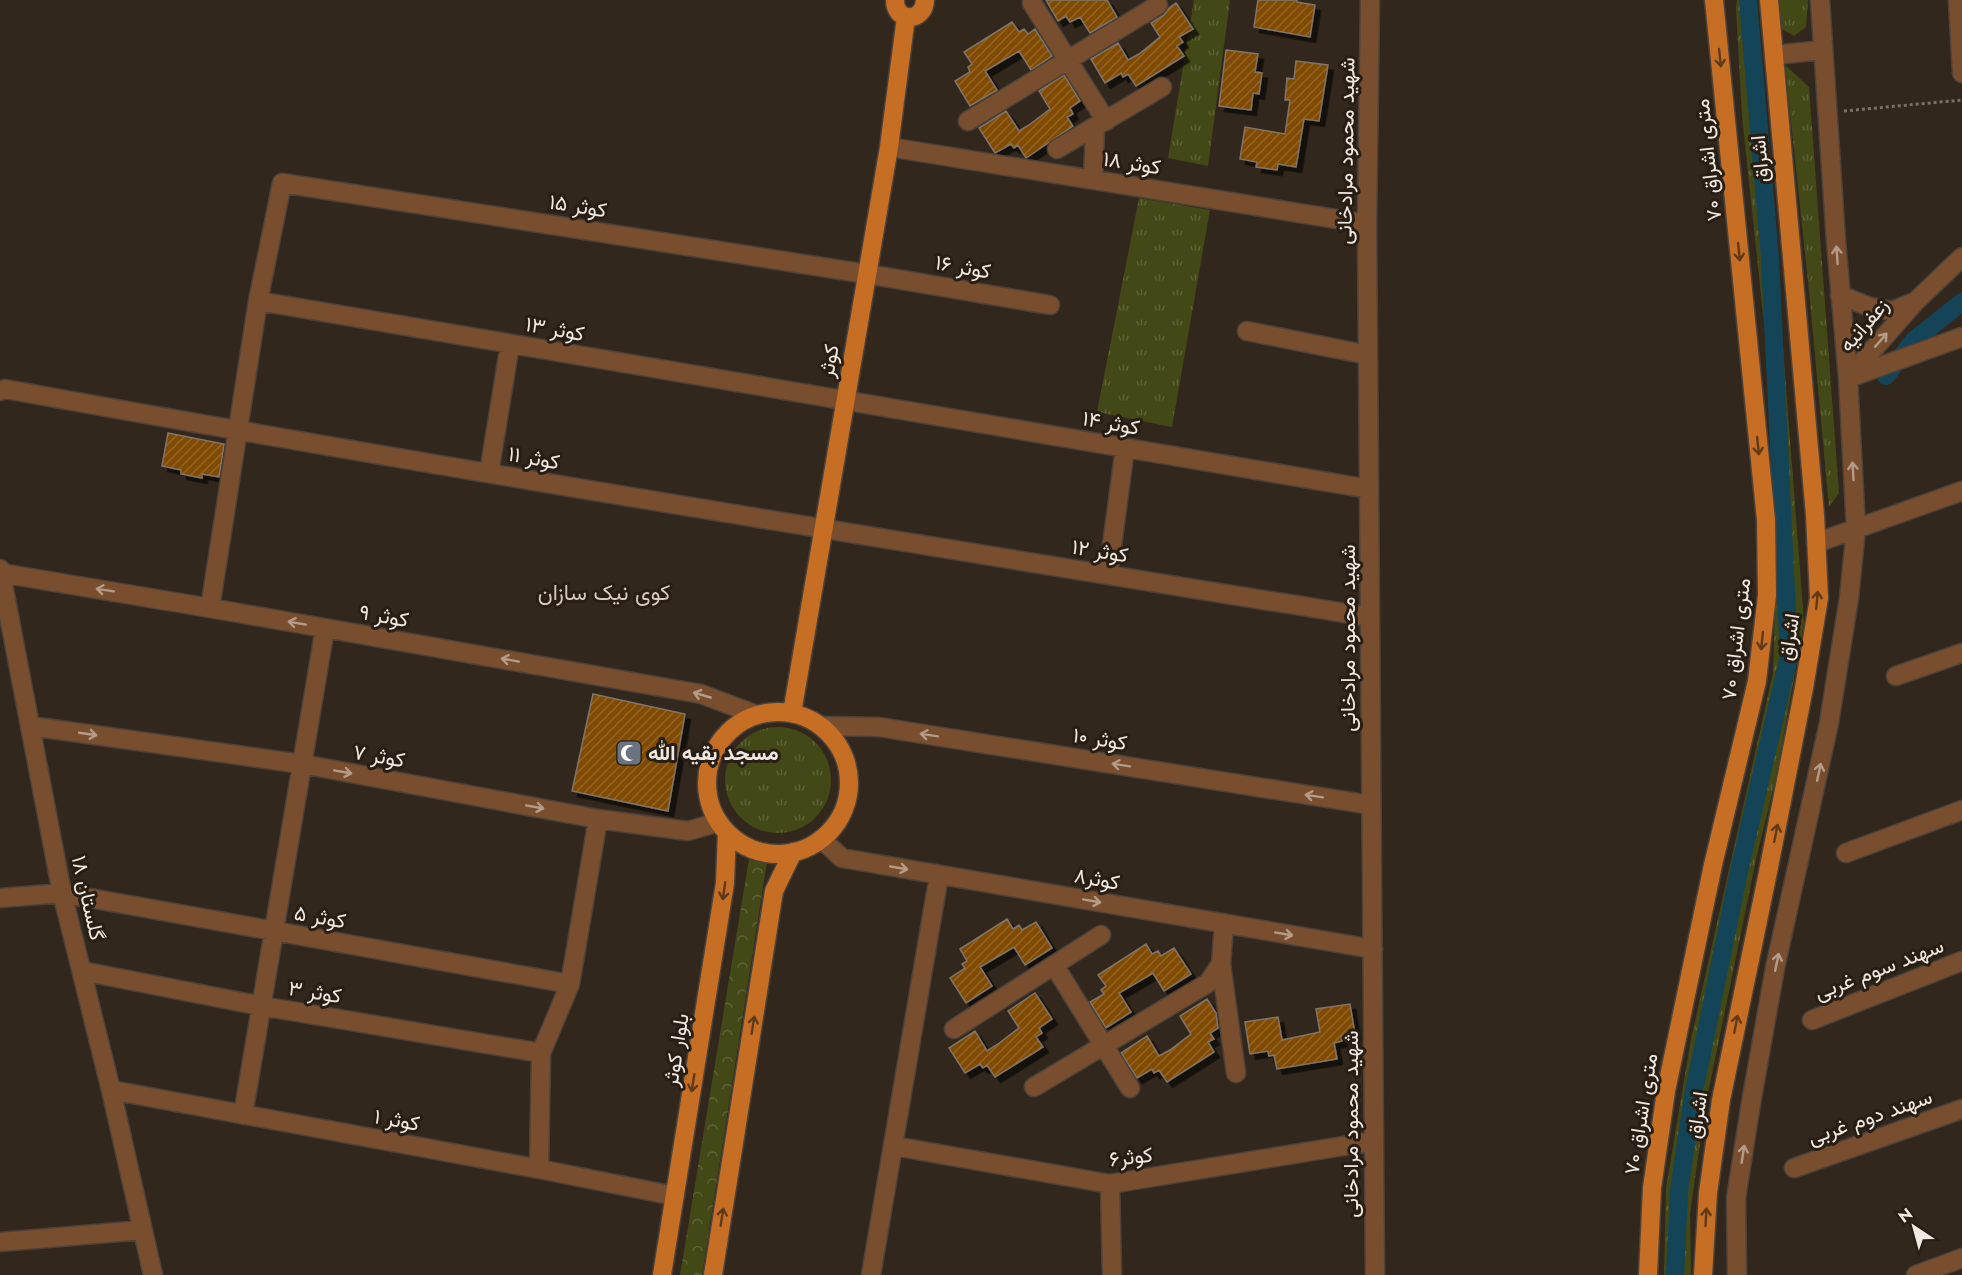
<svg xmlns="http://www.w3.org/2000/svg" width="1962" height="1275" viewBox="0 0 1962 1275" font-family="Jost,Vazirmatn,sans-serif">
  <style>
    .grass { fill: url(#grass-tufts) }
    .forest { fill: url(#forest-crowns) }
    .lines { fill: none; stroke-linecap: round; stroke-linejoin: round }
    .canal { stroke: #134458; stroke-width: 18 }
    .building { fill: url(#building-hatch); stroke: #817468; stroke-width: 1.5; filter: url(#shadow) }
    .minor-casing { stroke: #4d4239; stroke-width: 21 }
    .major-casing { stroke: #4d4239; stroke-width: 21 }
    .path { stroke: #7a7068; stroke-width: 3; stroke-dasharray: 3 3; stroke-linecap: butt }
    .minor { stroke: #794e2f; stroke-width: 18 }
    .major { stroke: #c66e23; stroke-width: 18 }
    .oneway { stroke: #5f3a19 }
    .oneway2 { stroke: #b49c88 }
    .labels { text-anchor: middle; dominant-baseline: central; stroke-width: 6; stroke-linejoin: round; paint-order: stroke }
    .street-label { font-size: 21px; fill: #f0e9e2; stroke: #281e14 }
    .poi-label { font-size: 21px; font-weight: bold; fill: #f0e9e2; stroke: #281e14; text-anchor: start }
    .neighbourhood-label { font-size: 22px; fill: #d7c9bc; stroke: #281e14 }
  </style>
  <defs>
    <pattern id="grass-tufts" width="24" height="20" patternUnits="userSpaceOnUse" patternTransform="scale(1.5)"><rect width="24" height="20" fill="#424816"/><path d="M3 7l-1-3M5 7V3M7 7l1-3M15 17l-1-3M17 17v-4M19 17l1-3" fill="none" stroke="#5e6238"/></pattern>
    <pattern id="forest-crowns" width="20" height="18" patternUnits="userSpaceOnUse" patternTransform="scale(1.5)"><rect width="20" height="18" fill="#424816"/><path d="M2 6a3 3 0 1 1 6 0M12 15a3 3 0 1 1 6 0" fill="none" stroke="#5e6238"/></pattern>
    <pattern id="building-hatch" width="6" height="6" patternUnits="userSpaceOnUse" patternTransform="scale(1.5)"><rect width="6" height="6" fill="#804b02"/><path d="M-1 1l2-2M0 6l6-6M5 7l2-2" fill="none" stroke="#926527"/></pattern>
    <filter id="shadow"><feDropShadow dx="5.5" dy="5.5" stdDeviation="0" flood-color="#0009"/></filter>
  </defs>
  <rect width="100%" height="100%" fill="#32271d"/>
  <path class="grass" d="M1194 0H1230L1208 166 1168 158Z
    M1737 0H1753L1771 191 1804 622 1776 778 1757 855 1705 1108 1690 1214 1691 1275H1664L1666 1188 1691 1039 1773 673 1777 529 1766 342 1742 116 1736 9Z
    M1779 0H1808L1806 27 1794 36 1782 29Z
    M1785 65 1809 87 1839 493 1829 507 1809 291Z
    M1139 198 1210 210 1172 427 1097 412Z
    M725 780a53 53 0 1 1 106 0a53 53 0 1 1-106 0Z"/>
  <path class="forest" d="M749 859 767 862 702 1275H680Z"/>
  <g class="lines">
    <path class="canal" d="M1886 376 1914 340 1962 302
      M1675 1275 1679 1191 1693 1096 1739 871 1789 656 1770 258 1748 0"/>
  </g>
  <path class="building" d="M1046 0H1107L1117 17 1090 33 1080 17 1070 22 1066 16 1058 21Z
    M1258 0H1297V2L1315 5 1310 37 1254 27Z
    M1176 3 1193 29 1179 37 1183 42 1177 46 1184 56 1136 86 1128 74 1123 77 1121 73 1105 83 1091 59 1118 43 1128 60 1139 54 1160 37 1151 23 1164 15 1169 8Z
    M1012 22 1019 32 1024 29 1028 34 1035 29 1052 56 1031 70 1019 51 985 71 997 90 970 106 955 81 970 72 968 67 972 64 964 52Z
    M1226 50 1258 54 1255 72 1262 73 1259 94 1253 93 1251 110 1219 106Z
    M1296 61 1328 65 1319 121 1304 119 1296 167 1278 164 1277 170 1256 167 1257 162 1240 159 1245 127 1285 134 1290 100H1285L1287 78 1294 79Z
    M1064 75 1080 101 1070 108 1073 114 1067 117 1073 126 1026 158 1018 145 1014 148 1011 144 995 153 979 128 1006 111 1019 131 1029 125 1050 109 1039 91Z
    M168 433 224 444 219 477 202 474V478L181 474V470L162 466Z
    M593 694 685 714 668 811 572 791Z
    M1007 919 1013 929 1019 925 1022 930 1036 922 1052 948 1025 965 1014 947 980 967 992 986 966 1003 950 978 965 968 962 964 967 961 960 949Z
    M1146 944 1152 954 1158 951 1161 956 1174 948 1191 974 1164 991 1153 973 1119 993 1131 1012 1106 1028 1090 1002 1104 994 1101 990 1106 986 1098 975Z
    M1035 993 1052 1019 1039 1028 1042 1033 1036 1037 1043 1047 995 1077 987 1065 983 1068 980 1064 965 1073 949 1048 975 1031 987 1051 998 1044 1019 1028 1008 1011Z
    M1207 999 1216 1013 1218 1028 1210 1033 1214 1039 1208 1042 1214 1052 1167 1082 1159 1070 1154 1073 1152 1069 1137 1078 1121 1053 1147 1036 1159 1056 1170 1050 1191 1034 1180 1016Z
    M1350 1004 1355 1034 1341 1036 1342 1041 1334 1043 1337 1059 1277 1069 1274 1055 1269 1056 1268 1051 1250 1054 1245 1022 1278 1017 1282 1040 1320 1032 1316 1009Z"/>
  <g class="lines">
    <g class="minor-casing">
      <path id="minor" d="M1370 0 1367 224 1375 1275
        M1958 0 1962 73
        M1032 3 1106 121
        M1774 55 1823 50
        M968 121 1158 5
        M889 147 1367 224
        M1057 149 1162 87
        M1093 180 1095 128
        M1840 295 1870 307 1892 311 1912 303
        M258 301 1369 489
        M1247 331 1368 355
        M1851 377 1962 337
        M1848 378 1914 303 1962 257
        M0 391 5 389C459 471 915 544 1370 617
        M489 473 510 344
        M1816 543 1962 491
        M0 569 62 893 111 1090 153 1275
        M1 573 210 608 701 694 757 715
        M1108 575 1125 448
        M210 608 258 301 282 183 867 274 1050 305
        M1896 676 1962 653
        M30 726 302 764 598 819 688 831 719 822
        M822 726 879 727 1371 805
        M821 839 842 858 1373 949
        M1846 853 1962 810
        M0 898 62 893 570 984
        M1221 964 1236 1073
        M1054 965 1130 1088
        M82 971 261 1006 541 1053
        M1812 1020 1962 961
        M954 1029 1101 935
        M1034 1087 1208 983 1221 964 1224 923
        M111 1090 539 1169 675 1196
        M243 1115 325 628
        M894 1146 1110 1184 1374 1141
        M1794 1168 1962 1109
        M539 1169 541 1053 570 984 598 819
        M1110 1184 1112 1275
        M0 1242 143 1230
        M871 1275 939 875
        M1737 1275 1736 1198 1751 1103 1775 968 1829 723 1849 598 1856 529 1848 378 1836 241 1820 0
        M1916 1275 1962 1258"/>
    </g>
    <g class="major-casing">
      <path id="major" d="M895 0C895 23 924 23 925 0
        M707 783a71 71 0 1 1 142 0a71 71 0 1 1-142 0Z
        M792 713 889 147 906 17
        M662 1275 725 883 727 832
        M713 1275 774 891 793 852
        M1648 1275 1652 1188 1666 1091 1713 865 1757 681 1767 595 1766 520 1714 0
        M1703 1275 1708 1193 1721 1100 1767 877 1804 688 1819 598 1815 515 1769 0"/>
    </g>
    <path class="path" d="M1844 111 1962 100"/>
    <use href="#minor" class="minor"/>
    <use href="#major" class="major"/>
  </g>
  <defs><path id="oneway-shaft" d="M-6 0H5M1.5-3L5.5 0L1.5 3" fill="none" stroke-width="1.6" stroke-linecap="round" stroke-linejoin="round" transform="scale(1.5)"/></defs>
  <g class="oneway">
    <use href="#oneway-shaft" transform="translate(1720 58) rotate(84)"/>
    <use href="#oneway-shaft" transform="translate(1739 252) rotate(84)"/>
    <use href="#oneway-shaft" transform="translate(1758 446) rotate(84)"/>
    <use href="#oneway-shaft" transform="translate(1817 600) rotate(-85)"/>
    <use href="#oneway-shaft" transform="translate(1762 641) rotate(96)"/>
    <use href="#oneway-shaft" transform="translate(1776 833) rotate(-79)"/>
    <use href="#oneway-shaft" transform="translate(724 891) rotate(98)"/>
    <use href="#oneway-shaft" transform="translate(1736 1024) rotate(-79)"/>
    <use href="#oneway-shaft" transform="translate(753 1025) rotate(-81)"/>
    <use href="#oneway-shaft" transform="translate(693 1083) rotate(99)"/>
    <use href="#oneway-shaft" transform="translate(722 1217) rotate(-81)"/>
    <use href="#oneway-shaft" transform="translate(1706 1217) rotate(-87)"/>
  </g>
  <g class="oneway2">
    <use href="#oneway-shaft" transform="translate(1837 255) rotate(-94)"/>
    <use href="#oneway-shaft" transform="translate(1881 340) rotate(-49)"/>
    <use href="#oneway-shaft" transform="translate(1853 471) rotate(-93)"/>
    <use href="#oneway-shaft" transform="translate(105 590) rotate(-171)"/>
    <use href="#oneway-shaft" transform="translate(297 623) rotate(-170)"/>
    <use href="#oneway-shaft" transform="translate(510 660) rotate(-170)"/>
    <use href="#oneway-shaft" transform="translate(702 695) rotate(-164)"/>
    <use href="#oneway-shaft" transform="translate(88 734) rotate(8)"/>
    <use href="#oneway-shaft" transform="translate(929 735) rotate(-171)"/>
    <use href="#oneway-shaft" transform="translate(1121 765) rotate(-171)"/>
    <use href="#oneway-shaft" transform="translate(343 772) rotate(10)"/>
    <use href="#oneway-shaft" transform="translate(1819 772) rotate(-78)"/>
    <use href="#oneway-shaft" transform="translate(1314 796) rotate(-171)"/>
    <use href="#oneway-shaft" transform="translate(535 807) rotate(10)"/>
    <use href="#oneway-shaft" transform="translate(899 868) rotate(10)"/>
    <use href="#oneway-shaft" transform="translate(1092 901) rotate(10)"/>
    <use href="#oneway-shaft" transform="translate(1284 934) rotate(10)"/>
    <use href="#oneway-shaft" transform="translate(1777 962) rotate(-78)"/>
    <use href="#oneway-shaft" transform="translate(1743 1154) rotate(-81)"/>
  </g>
  <defs>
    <g id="mosque-square" transform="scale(1.35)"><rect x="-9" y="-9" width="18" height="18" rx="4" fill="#6b7280" stroke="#281e14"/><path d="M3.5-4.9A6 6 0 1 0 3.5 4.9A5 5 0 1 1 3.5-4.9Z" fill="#fff"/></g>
  </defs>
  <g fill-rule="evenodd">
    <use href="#mosque-square" x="629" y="753"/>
  </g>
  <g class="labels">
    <g class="street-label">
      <text transform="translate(1346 151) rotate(-89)">شهید محمود مرادخانی</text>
      <text transform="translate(1760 159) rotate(-95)">اشراق</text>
      <text transform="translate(1708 160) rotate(-96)">۷۰ متری اشراق</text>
      <text transform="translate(1132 163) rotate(9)">کوثر ۱۸</text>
      <text transform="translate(578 206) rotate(9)">۱۵ کوثر</text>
      <text transform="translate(963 267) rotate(10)">کوثر ۱۶</text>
      <text transform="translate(1864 325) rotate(-49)">زعفرانیه</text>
      <text transform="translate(555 329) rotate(10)">کوثر ۱۳</text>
      <text transform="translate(829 361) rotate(-80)">کوثر</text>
      <text transform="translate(1111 423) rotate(10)">کوثر ۱۴</text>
      <text transform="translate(534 458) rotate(10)">کوثر ۱۱</text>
      <text transform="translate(1100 551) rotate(9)">کوثر ۱۲</text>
      <text transform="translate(384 616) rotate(10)">کوثر ۹</text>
      <text transform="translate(1789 637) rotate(-81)">اشراق</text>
      <text transform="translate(1348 638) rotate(-90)">شهید محمود مرادخانی</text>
      <text transform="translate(1736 639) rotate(-83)">۷۰ متری اشراق</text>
      <text transform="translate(1100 739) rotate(9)">کوثر ۱۰</text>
      <text transform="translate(379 756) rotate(10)">کوثر ۷</text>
      <text transform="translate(1097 879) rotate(10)">کوثر۸</text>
      <text transform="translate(88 898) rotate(77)">گلستان ۱۸</text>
      <text transform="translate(320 917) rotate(10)">کوثر ۵</text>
      <text transform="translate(1879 969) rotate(-21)">سهند سوم غربی</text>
      <text transform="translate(315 992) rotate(9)">کوثر ۳</text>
      <text transform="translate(676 1050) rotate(-81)">بلوار کوثر</text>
      <text transform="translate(1641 1114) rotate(-81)">۷۰ متری اشراق</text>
      <text transform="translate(1697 1115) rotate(-81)">اشراق</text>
      <text transform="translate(1870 1117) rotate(-19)">سهند دوم غربی</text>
      <text transform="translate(397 1120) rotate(10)">کوثر ۱</text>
      <text transform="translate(1351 1124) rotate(-90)">شهید محمود مرادخانی</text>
      <text transform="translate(1131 1157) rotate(-7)">کوثر۶</text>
    </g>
    <g class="poi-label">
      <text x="648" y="753">مسجد بقیه الله</text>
    </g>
    <g class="neighbourhood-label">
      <text x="604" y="592">کوی نیک سازان</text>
    </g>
  </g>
  <g transform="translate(1914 1227) rotate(324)" stroke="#281e14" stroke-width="4.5" paint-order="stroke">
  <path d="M0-4.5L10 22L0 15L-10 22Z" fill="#f0e9e2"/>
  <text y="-9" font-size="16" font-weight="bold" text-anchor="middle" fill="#f0e9e2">N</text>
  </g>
</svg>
